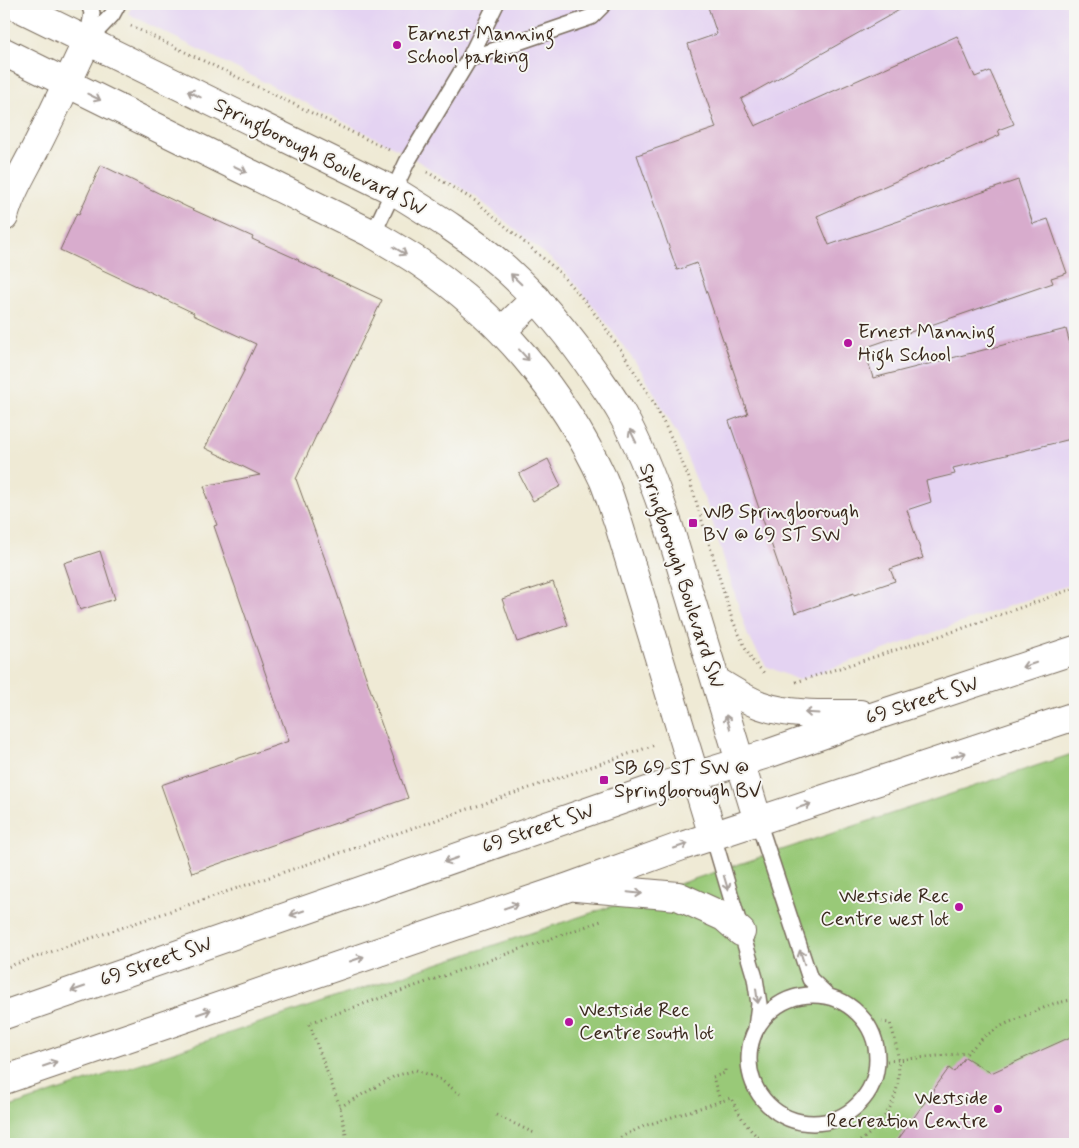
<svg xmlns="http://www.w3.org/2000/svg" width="1079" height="1148" viewBox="0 0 1079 1148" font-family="Mynerve,sans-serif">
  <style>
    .built { fill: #e4d3f2 }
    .green { fill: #99c978; stroke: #6a7a4b }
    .building { fill: #d8accd }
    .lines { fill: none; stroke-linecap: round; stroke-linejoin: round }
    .lane-casing { stroke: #7a6d5e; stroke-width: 18 }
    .street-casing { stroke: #7a6d5e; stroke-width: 30 }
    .secondary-casing { stroke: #7a6d5e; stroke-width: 30 }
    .path { stroke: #7a6d5e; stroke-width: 3; stroke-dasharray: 1 4; stroke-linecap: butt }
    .lane { stroke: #fff; stroke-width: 15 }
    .street { stroke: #fff; stroke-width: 28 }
    .secondary { stroke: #fff; stroke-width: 28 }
    .oneway { stroke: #a79f9a }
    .poi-dot { fill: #b5179e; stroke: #f6f6f2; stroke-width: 2 }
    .labels { text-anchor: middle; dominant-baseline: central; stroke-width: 4; stroke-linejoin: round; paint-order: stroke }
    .poi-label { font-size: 20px; fill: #3b2a1e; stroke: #f6f6f2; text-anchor: start }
    .street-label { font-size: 20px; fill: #3b2a1e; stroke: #f6f6f2 }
  </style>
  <rect width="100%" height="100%" fill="#f6f6f2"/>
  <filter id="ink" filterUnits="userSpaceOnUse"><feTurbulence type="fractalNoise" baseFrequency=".02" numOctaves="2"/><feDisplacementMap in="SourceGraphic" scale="10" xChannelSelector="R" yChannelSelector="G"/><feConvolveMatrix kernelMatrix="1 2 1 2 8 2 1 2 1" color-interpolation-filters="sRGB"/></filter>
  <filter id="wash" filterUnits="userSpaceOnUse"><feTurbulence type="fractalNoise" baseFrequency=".0096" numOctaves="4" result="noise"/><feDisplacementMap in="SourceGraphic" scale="20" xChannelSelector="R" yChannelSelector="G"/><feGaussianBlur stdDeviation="1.12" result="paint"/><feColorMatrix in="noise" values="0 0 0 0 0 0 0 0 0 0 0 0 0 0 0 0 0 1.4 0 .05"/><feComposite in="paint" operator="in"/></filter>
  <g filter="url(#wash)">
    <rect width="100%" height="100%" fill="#efead5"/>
    <path class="built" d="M133 4H1075V583L798 680 766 666 748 636 708 508 677 434 643 373 599 313 563 269 476 197 400 150 128 14Z"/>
    <path class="green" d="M1075 753V1144H4V1109L325 1001Z"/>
    <g id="blocks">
      <path class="building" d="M707 4H910L741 99 755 126 957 36 975 77 990 71 1014 124 998 130 1000 135 817 216 829 245 1018 180 1033 224 1048 219 1067 273 1051 278 1053 283 864 348 873 378 1066 329 1075 363V438L953 468 955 474 926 481 931 502 907 510 923 558 890 569 895 581 854 595V593L795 613 729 421 748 414 697 263 677 270 637 155 716 128 688 44 717 34Z
        M101 165 187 207 253 237 252 239 299 260 298 261 382 300 323 423H322L296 479 330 573 376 706H375L408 798 192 873 161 785 289 741 214 526 217 525 205 493 206 492 204 486 260 475 205 448 245 369H244L256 344 193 315 194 313 60 250 77 213 79 214Z
        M548 459 561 486 533 501 519 474Z
        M100 551 115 599 80 610 64 563Z
        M553 582 568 625 517 642 502 599Z
        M1075 1035V1144H895L949 1068 954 1072 965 1057 991 1073Z"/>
    </g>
  </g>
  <g filter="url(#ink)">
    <use href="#blocks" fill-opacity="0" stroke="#7a6d5e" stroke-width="1"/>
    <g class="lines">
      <g class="lane-casing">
        <path id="lane" d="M87 41 112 15 118 4
          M87 41 92 13 89 4
          M469 59 591 17 602 6V4
          M373 234 407 162 469 59 496 4
          M758 821 810 979 828 996
          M713 836 755 978 759 1004 756 1028
          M749 1059a64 64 0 1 1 128 0a64 64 0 1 1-128 0Z"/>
      </g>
      <g class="street-casing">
        <path id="street" d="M4 217C10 194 22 174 33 153 52 116 69 79 87 41
          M502 331 536 298"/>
      </g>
      <g class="secondary-casing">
        <path id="secondary" d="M12 4 394 191C433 215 472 239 506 269 541 301 571 338 597 376 606 389 615 401 622 414 642 450 656 488 669 527L758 821
          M4 52 373 234C388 243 404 252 419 262 499 316 562 391 603 479 609 493 613 508 618 522L713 836
          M716 681C730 689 744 699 760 705 791 716 827 714 860 714
          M576 887 678 896 724 917 741 932
          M4 1015 659 787 770 753 878 715 1075 650
          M4 1080 569 887 682 846 1075 716"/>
      </g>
      <path class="path" d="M131 26 389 150
        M427 172 477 202 558 271 582 298 602 323 626 358 652 400 673 441 689 478 732 619 745 647 753 661 765 674
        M796 682 958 630 1075 588
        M4 968 655 745
        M877 1062 967 1053 985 1036 1003 1025 1053 1004 1075 999
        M720 1101 713 1077 725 1073V1069
        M340 1107 395 1076 416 1070 438 1078 460 1094
        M496 1115 536 1134
        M348 1144 340 1107 309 1023 604 920
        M613 1144 617 1139 644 1126 731 1098C740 1116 750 1135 769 1144
        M856 1144C901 1113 907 1073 890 1023L882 1022"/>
      <use href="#lane" class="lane"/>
      <use href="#street" class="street"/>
      <use href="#secondary" class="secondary"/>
    </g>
    <defs><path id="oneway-shaft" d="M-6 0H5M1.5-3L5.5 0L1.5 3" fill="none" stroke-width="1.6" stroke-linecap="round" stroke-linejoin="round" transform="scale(1.25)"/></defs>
    <g class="oneway">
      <use href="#oneway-shaft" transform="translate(194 94) rotate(-154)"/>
      <use href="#oneway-shaft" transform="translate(94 97) rotate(26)"/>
      <use href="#oneway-shaft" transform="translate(240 169) rotate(26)"/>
      <use href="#oneway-shaft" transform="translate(400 251) rotate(31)"/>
      <use href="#oneway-shaft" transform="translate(516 279) rotate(-136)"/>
      <use href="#oneway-shaft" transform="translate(524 355) rotate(48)"/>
      <use href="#oneway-shaft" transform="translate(633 436) rotate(-116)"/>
      <use href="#oneway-shaft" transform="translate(1029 665) rotate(162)"/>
      <use href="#oneway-shaft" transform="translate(812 713) rotate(-177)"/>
      <use href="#oneway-shaft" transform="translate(728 722) rotate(-107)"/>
      <use href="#oneway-shaft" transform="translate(959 755) rotate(-18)"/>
      <use href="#oneway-shaft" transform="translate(804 806) rotate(-18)"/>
      <use href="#oneway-shaft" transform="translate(681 846) rotate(-19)"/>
      <use href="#oneway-shaft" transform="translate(451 860) rotate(161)"/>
      <use href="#oneway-shaft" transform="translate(726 883) rotate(73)"/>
      <use href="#oneway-shaft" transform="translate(635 893) rotate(6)"/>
      <use href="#oneway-shaft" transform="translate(511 906) rotate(-19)"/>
      <use href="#oneway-shaft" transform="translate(297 913) rotate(161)"/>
      <use href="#oneway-shaft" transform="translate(802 957) rotate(-108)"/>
      <use href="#oneway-shaft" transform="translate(357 959) rotate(-19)"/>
      <use href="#oneway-shaft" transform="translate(78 989) rotate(161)"/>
      <use href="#oneway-shaft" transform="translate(757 996) rotate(82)"/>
      <use href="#oneway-shaft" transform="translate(204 1012) rotate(-19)"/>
      <use href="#oneway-shaft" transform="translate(50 1064) rotate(-19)"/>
    </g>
  </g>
  <g class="poi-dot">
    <circle cx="397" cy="45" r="5"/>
    <circle cx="848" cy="343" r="5"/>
    <rect x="688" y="518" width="10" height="10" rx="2.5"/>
    <rect x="599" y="775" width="10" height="10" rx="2.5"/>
    <circle cx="959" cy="907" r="5"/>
    <circle cx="569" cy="1022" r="5"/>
    <circle cx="998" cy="1109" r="5"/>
  </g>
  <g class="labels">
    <g class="poi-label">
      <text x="407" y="34">Earnest Manning<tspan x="407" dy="23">School parking</tspan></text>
      <text x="858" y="332">Ernest Manning<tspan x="858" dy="23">High School</tspan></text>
      <text x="703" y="512">WB Springborough<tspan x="703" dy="23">BV @ 69 ST SW</tspan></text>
      <text x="614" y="768">SB 69 ST SW @<tspan x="614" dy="23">Springborough BV</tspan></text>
      <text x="949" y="896" text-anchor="end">Westside Rec<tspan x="949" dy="23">Centre west lot</tspan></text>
      <text x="579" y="1010">Westside Rec<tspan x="579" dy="23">Centre south lot</tspan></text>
      <text x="988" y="1098" text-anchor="end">Westside<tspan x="988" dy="23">Recreation Centre</tspan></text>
    </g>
    <g class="street-label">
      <text transform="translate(320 157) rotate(27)">Springborough Boulevard SW</text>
      <text transform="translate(681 576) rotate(72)">Springborough Boulevard SW</text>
      <text transform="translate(922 701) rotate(-18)">69 Street SW</text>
      <text transform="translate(538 829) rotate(-19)">69 Street SW</text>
      <text transform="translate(156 962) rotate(-19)">69 Street SW</text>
    </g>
  </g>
  <rect width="1079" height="1148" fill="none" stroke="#f6f6f2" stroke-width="20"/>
</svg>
